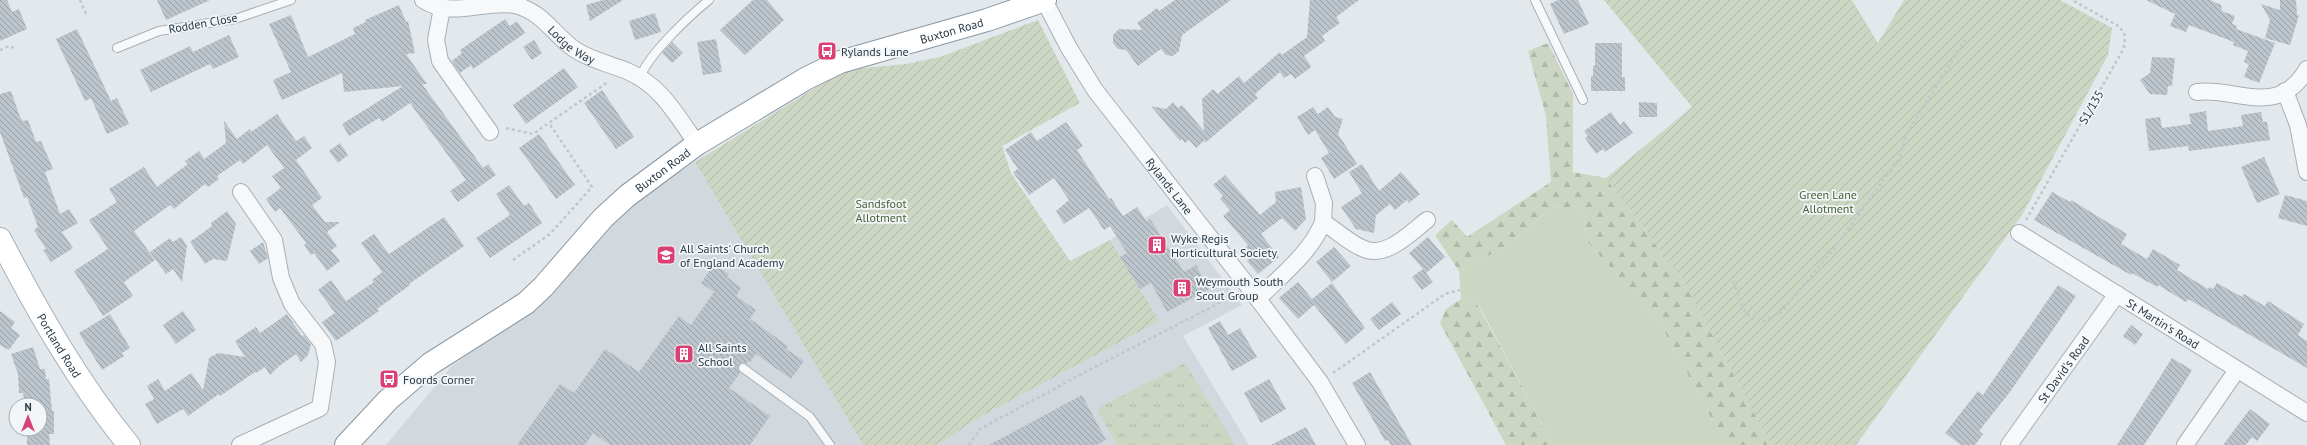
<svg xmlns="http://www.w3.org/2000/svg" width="2307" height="445" viewBox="0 0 2307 445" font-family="'PT Sans',sans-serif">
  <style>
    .built { fill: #d1d8de }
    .grass { fill: #ccd6c3 }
    .forest { fill: url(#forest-firs) }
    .park { fill: url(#park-tufts) }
    .garden { fill: url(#garden-furrows) }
    .building { fill: url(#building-back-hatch) }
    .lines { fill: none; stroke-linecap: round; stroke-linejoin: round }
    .lane-casing { stroke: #a7b0b7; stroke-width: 10 }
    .street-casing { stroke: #a7b0b7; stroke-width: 18 }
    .secondary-casing { stroke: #a7b0b7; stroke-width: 24 }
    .highway-casing { stroke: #8998a4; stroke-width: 24 }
    .path { stroke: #c1c6cb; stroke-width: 2.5; stroke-dasharray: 3 3; stroke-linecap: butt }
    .lane { stroke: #f6f8fa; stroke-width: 8 }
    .street { stroke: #f6f8fa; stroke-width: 16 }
    .secondary { stroke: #fff; stroke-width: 22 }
    .highway { stroke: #fff; stroke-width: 22 }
    .labels { text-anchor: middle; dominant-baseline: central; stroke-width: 3.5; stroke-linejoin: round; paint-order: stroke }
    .street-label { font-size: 12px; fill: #293946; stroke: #f3f6f9 }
    .poi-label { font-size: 12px; fill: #293946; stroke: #f3f6f9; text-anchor: start }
    .park-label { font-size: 12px; fill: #466235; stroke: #f3f6f9 }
  </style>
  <defs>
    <pattern id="forest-firs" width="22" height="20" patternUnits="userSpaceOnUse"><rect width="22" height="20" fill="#ccd6c3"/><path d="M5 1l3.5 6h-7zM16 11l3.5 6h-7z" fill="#afb8a9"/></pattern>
    <pattern id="park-tufts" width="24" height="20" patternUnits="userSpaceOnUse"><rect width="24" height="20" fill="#ccd6c3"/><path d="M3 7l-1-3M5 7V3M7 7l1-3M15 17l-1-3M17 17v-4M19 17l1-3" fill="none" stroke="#afb8a9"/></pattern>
    <pattern id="garden-furrows" width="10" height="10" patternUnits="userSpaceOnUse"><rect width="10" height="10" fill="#ccd6c3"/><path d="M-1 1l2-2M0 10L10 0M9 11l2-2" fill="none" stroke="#afb8a9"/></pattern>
    <pattern id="building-back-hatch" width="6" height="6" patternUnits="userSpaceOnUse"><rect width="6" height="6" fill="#bcc5cc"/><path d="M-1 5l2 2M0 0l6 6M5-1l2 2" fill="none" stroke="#99a1a7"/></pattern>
  </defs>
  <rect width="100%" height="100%" fill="#e3e8ec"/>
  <path class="built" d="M695 162 863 445H386L451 367 531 307 633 203Z
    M1167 205 1242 305 1183 336 1249 445H937L982 416 1158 321 1110 240Z"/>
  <path class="grass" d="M1583 206 1587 241 1659 321 1726 445H1553L1479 305 1461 299 1459 271 1507 246 1551 208Z"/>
  <path class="forest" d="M1548 43 1573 94V172L1606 178 1685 284 1771 445H1726L1659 321 1587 241 1583 206 1551 208 1507 246 1459 271 1435 235 1452 220 1467 237 1551 182 1546 116 1528 51Z
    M1461 299 1478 305 1553 445H1506L1440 323 1446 309Z"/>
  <path class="park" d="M1185 363 1235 445H1112L1116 443 1097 409Z"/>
  <path class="garden" d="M1604 0H1852L1878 43 1904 0H2060L2112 28 2108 55 2022 215 1856 445H1771L1685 284 1606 178 1692 107Z
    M1038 20 1080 103 1002 146 1011 173 1070 261 1110 240 1159 321 982 416 937 445H863L695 162 844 70 906 64 940 57Z"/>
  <path class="building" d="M0 0H7L12 12 19 9 27 29 0 41Z
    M157 0H210L166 20Z
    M603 0H623L590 21 586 5Z
    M753 0H767L784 20 745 55 720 30Z
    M1175 0H1231L1182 35 1179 51 1173 56 1166 55 1161 49 1138 66 1126 50 1118 49 1113 43V35L1119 29 1142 30 1137 23 1157 8 1159 11Z
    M1310 0H1359L1336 17 1340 23 1322 36 1325 41 1304 56 1311 66 1310 68 1295 79 1291 74 1284 78 1280 72 1255 94 1258 98 1205 143V140L1196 148 1189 140 1185 143 1182 139 1180 141 1151 106 1166 109 1173 102 1178 108 1182 105 1204 131 1202 99 1213 89 1218 94 1220 92 1239 76 1244 83 1280 52 1282 55 1307 37Z
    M1558 0H1578L1589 24 1564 34 1550 4Z
    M2146 0H2210L2221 5 2222 11 2235 16 2232 24 2237 26 2236 29 2275 43 2259 83 2244 77 2249 64 2244 62 2248 51 2233 45 2234 42 2189 25 2186 32 2170 26 2175 14Z
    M2280 0H2296L2297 15H2299L2290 45 2265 38 2270 20 2261 4 2280 10Z
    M399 5 406 22 408 21 415 53 406 54 427 84H422L483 168 488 164 496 175 458 202 450 191 466 180 410 103 382 122 379 118 349 136 342 124 403 86 344 92 342 73 282 100 273 80 291 72 269 24 291 15 308 57 355 34 353 28 366 22 365 20Z
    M655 13 661 32 635 40 629 21Z
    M505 19 510 26 517 21 525 33 473 69 471 65 460 73 452 61 462 53 460 50Z
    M77 29 111 101 117 98 129 124 107 134 91 98 85 101 56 39Z
    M229 35 239 57 213 69 210 64 151 92 140 70 190 46 193 52Z
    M716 39 722 72 703 75 697 42Z
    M534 40 542 53 532 60 523 47Z
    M672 42 683 53 672 63 662 53Z
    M1595 43H1622V77H1625V91H1591V76H1593V66H1595Z
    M2152 57 2175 58 2172 86H2168L2167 95 2150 94 2140 80 2150 73Z
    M564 68 578 87 526 124 513 105Z
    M602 90 634 137 616 149 584 103Z
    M11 91 20 117 23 121 28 120 36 142 41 141 48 157 53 169 45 172 60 214 69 209 78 223 62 232 73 248 51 262 43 250 46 249 34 230 38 227 27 197 24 198 0 132V94Z
    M1639 102 1657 103V117H1639Z
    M1313 107 1318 114 1328 107 1335 117 1343 119 1338 134 1357 164 1334 179 1321 158 1329 153 1315 130 1308 135 1297 117Z
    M2206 111 2208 131 2243 126 2241 115 2261 112 2263 122H2267L2270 140 2189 151 2188 146 2149 151 2145 119 2160 117 2162 128 2191 124 2189 114Z
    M1611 112 1620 125 1624 121 1633 133 1605 152 1603 149 1596 154 1585 138 1588 136 1584 131Z
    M277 114 296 141 304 136 312 148 296 160 322 198 312 205 325 222H340L327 232 337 246 331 250 340 261 327 271 314 253 311 255 304 245 306 243 280 208 275 212 266 199 281 188 272 176 284 168 267 145 243 164 240 160 217 176 219 179 208 187 205 184 174 209 170 205 134 231 155 260 124 282 133 296 103 316 74 271 108 249 89 220 117 202 109 189 144 167 157 187 188 164 185 161 199 151 204 159 226 143 224 121 237 139 250 129 251 132Z
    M1066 122 1083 146 1077 150 1109 199 1111 198 1123 216 1137 207 1147 222 1150 219 1184 272 1196 265 1209 289 1167 312 1151 283 1140 289 1120 257 1127 253 1110 226 1104 230 1089 208 1064 224 1056 211 1069 200 1054 178 1029 195 1013 172 1018 169 1005 150 1031 132 1037 141Z
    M539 134 575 185 556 199 519 148Z
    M340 143 348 155 338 163 329 151Z
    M2264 157 2280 194 2257 203 2241 167Z
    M1362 164 1379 191 1401 172 1420 194 1409 203 1407 200 1395 210 1390 204 1376 215 1374 233 1356 229 1341 207 1362 193 1349 172Z
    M1225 175 1260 215 1276 202 1275 192 1301 187 1306 219 1295 231 1282 218 1261 234 1279 257 1258 274 1247 261 1250 258 1243 250 1248 245 1223 216 1230 210 1220 199 1223 196 1213 185Z
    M509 185 524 206 529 203 542 223 490 258 476 238 510 215 496 194Z
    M2052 192 2070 202 2071 200 2127 234 2121 244 2147 259 2153 249 2180 265 2177 270 2208 289 2210 287 2213 289 2217 283 2242 297 2244 294 2265 306 2268 301 2304 324 2298 335 2307 341V368L2188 299 2186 302 2158 285 2157 287 2132 273 2131 275 2034 220Z
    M2285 195 2307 201V226L2278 218Z
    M227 211 236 224 227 261 213 259 205 264 190 242 212 226 211 223Z
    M444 217 464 246 409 284 410 285 377 309 379 311 336 341 322 322 335 313 318 290 331 280 346 301 374 282 372 280 382 272 361 243 374 234 389 254Z
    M181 237 187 246 182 282 173 269 166 274 150 252 170 238 173 242Z
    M1428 237 1445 257 1426 273 1433 282 1422 290 1412 277 1423 269 1409 253Z
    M263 242 268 258 259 264 250 251Z
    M1334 247 1351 266 1332 282 1316 262Z
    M714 264 729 274 727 277 741 288 736 296 756 310 750 319 788 346 786 349 804 361 791 379 756 354 750 362 748 361 746 364 741 363 738 365 740 373 729 388 770 416 750 445H610L593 433 585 445H517L560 384 574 393 605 349 639 372 679 316 691 325 714 292 701 283Z
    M1298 282 1312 299 1332 283 1365 328 1346 344 1314 305 1298 319 1279 298Z
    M2058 285 2076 296 2010 392 1979 431 1983 434 1975 445H1961L1945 433 1978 391 1983 395Z
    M1392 302 1401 314 1379 330 1370 319Z
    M0 311 15 322 11 328 20 335 9 350 0 345Z
    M183 311 196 330 176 344 163 325Z
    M110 314 130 348 122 353 124 356 102 370 79 333Z
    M287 314 302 336 304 335 311 344 308 355 301 362 296 354 278 367 270 375 265 367 256 373 255 372 220 396 219 394 188 416 183 409 157 424 145 404 154 399 147 386 158 379 165 391 191 373 203 390 209 358 218 353 245 357 235 341 256 327 260 333Z
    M1220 321 1228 335 1240 328 1257 357 1232 371 1208 328Z
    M2131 325 2143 334 2135 345 2123 336Z
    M33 347 40 369H45L46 379H49L52 411H54V434H49L50 445H27V429H40V405H25L23 393H19L18 374 11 354Z
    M2172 358 2192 370 2173 401 2144 445H2117Z
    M1370 372 1412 445H1391L1388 440 1385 441 1352 383Z
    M1269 379 1286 409 1261 423 1244 393Z
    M1082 395 1106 440 1097 445H989Z
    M2250 409 2270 424 2257 441 2252 437 2246 445H2223Z
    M1306 427 1316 445H1271Z"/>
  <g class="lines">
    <g class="lane-casing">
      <path id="lane" d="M1535 0 1583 100
        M117 48 159 31 235 19 291 0
        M640 77C650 53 688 17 709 0
        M743 368 810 417 830 445"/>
    </g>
    <g class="street-casing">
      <g id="street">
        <path id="s1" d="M423 0C453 19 483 0 515 5 543 12 553 34 574 49 590 60 610 64 627 71 661 85 677 116 697 144"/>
        <path id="s2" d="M1044 0 1069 48 1095 90 1258 299 1320 382 1357 445"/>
        <path d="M442 8 436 40 440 61 490 132"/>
        <path d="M2285 91 2298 125 2307 172"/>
        <path d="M2197 92C2237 87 2278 119 2307 69"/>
        <path d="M1315 176 1324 203 1323 222C1336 230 1348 242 1362 248 1385 260 1410 233 1427 220"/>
        <path id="s3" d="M2019 233 2307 413"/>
        <path d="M1258 299C1280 276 1311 253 1323 222"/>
        <path d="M240 445 320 408 327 362 323 344 292 304 281 278 274 240 241 192"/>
        <path id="s4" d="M2009 445 2117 294"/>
        <path d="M2185 445 2237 370"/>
      </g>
    </g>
    <g class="secondary-casing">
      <g id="secondary">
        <path id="s5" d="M0 239C37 310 78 383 129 445"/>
      </g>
    </g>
    <g class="highway-casing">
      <g id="highway">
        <path id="s6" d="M346 445 388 400 430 364 526 303 543 287 603 218 627 196 697 144 807 78 840 62 987 20 1045 0"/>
      </g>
    </g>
    <path class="path" d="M80 0 87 16
      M0 50 9 46 14 48
      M506 128 533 134 608 82
      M2026 220 2124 48 2125 36 2120 27 2072 0
      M513 260 550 234 592 187 549 123
      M1733 281 1743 309 1749 316 1755 320 1764 321 1781 312 1836 246 1900 157 1906 135 1967 37
      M1333 373 1445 294 1460 290
      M969 445 980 429 1089 370 1235 295"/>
    <use href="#lane" class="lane"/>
    <use href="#street" class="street"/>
    <use href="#secondary" class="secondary"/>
    <use href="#highway" class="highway"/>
  </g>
  <defs>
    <g id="bus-square" transform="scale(1)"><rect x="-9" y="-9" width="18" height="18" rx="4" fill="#d94073" stroke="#f3f6f9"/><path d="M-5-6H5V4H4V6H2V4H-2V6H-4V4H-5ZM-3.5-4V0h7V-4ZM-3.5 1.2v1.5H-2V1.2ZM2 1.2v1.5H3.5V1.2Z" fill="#fff"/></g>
    <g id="building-square" transform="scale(1)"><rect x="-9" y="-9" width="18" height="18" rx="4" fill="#d94073" stroke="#f3f6f9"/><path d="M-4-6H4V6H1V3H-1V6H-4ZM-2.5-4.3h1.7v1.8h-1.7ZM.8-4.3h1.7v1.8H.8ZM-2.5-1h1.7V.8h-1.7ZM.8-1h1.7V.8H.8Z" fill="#fff"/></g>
    <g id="school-square" transform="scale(1)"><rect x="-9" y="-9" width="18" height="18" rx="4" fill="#d94073" stroke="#f3f6f9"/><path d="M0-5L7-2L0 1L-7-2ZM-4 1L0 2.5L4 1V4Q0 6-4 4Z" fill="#fff"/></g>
  </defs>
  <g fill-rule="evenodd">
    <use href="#bus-square" x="827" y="51"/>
    <use href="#building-square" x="1157" y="245"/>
    <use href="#school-square" x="666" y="255"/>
    <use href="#building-square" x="1182" y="288"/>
    <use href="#building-square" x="684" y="354"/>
    <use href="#bus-square" x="389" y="379"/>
  </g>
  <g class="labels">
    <g class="street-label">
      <text transform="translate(203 23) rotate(-10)">Rodden Close</text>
      <text stroke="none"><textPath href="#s6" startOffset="746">Buxton Road</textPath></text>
      <text stroke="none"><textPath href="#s1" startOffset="164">Lodge Way</textPath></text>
      <text transform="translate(2091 107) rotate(-60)">S1/135</text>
      <text stroke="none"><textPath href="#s6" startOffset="422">Buxton Road</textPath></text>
      <text stroke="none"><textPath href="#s2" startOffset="225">Rylands Lane</textPath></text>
      <text stroke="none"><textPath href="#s3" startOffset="170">St Martin's Road</textPath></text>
      <text stroke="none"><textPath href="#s5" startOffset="122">Portland Road</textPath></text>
      <text stroke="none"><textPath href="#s4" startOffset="93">St David's Road</textPath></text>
    </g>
    <g class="poi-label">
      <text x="841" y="51">Rylands Lane</text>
      <text x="1171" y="238">Wyke Regis<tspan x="1171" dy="14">Horticultural Society</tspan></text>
      <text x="680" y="248">All Saints' Church<tspan x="680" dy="14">of England Academy</tspan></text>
      <text x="1196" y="281">Weymouth South<tspan x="1196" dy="14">Scout Group</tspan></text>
      <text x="698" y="347">All Saints<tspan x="698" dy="14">School</tspan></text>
      <text x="403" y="379">Foords Corner</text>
    </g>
    <g class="park-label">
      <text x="1828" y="194">Green Lane<tspan x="1828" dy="14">Allotment</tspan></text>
      <text x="881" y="203">Sandsfoot<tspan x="881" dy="14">Allotment</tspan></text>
    </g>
  </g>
  <g transform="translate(28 417)"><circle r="19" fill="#f3f6f9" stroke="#a2aab1"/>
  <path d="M0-3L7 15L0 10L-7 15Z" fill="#d94073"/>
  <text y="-6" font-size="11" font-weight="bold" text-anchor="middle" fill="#293946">N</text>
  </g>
</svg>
